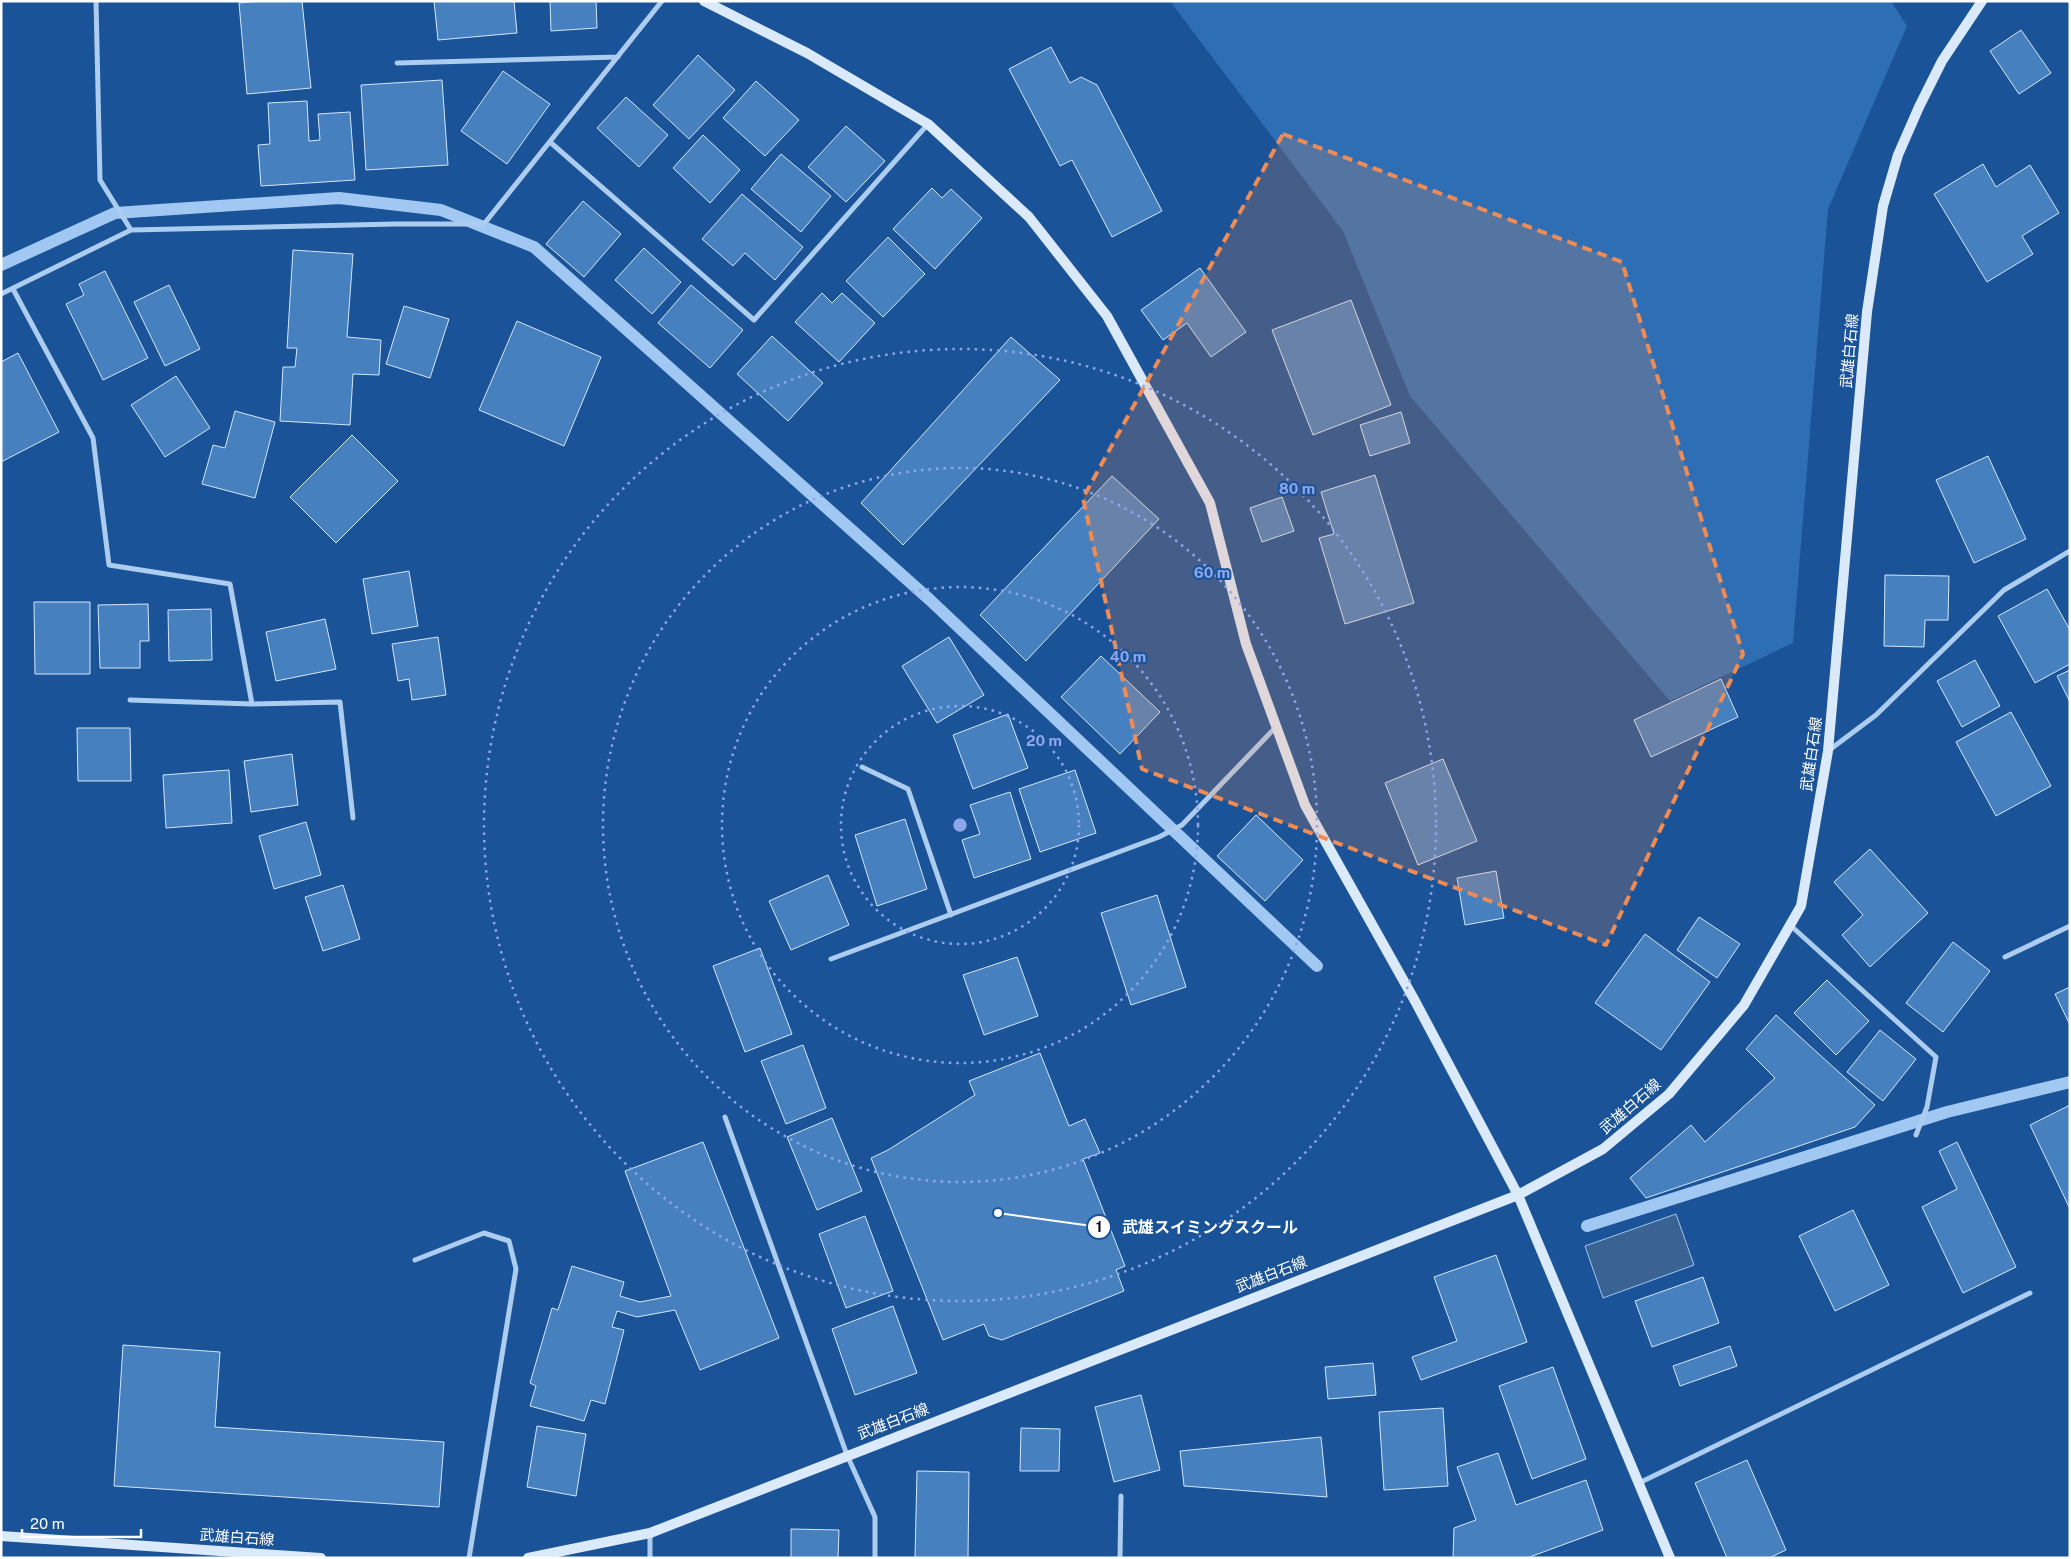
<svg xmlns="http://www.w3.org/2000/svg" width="2071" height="1559" viewBox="0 0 2071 1559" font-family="'Public Sans','Noto Sans JP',sans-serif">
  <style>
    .green { fill: #2e6eb4 }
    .water { fill: #3a6393; stroke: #a0c8f2 }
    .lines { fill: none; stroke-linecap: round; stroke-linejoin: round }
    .stream { stroke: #a0c8f2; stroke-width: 12 }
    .building { fill: #4780bf; stroke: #d4e7fb }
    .street { stroke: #adcdf0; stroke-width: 5 }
    .secondary { stroke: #dbeafb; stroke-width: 10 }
    .marked { fill: #ef8b55; fill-opacity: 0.2; stroke: #ef8b55; stroke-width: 4; stroke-dasharray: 10 6; stroke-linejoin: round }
    .ring { fill: none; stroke: #8ea6ec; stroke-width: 2.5; stroke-dasharray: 2.5 5 }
    .labels { text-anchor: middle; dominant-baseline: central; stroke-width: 4; stroke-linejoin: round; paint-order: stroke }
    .street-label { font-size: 15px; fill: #fff; stroke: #1a5397 }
    .centre { fill: #8ea6ec; stroke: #1a5397; stroke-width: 2.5 }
    .ring-label { font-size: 15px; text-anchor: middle; font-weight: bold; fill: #8ea6ec; stroke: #1a5397; stroke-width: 4; stroke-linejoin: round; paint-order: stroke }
    .leader { fill: none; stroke: #fff; stroke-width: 2 }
    .callout-dot { fill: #fff; stroke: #1a5397; stroke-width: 2 }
    .mark-label { font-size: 15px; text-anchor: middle; font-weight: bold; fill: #111 }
    .callout-label { font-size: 16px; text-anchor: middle; font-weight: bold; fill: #fff; stroke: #1a5397; stroke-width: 4; stroke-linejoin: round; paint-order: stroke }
  </style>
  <rect width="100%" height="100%" fill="#1a5397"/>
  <path class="green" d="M1170 1H1891L1907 26 1828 209 1793 643 1670 701 1410 396 1343 231Z"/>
  <path class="water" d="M1676 1214 1694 1265 1603 1298 1585 1246Z"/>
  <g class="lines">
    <path class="stream" d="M1 265 115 213 339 198 441 210 534 247 930 600 1317 966
      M1587 1226 1947 1112 2070 1082"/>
  </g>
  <path class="building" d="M261 1H302L311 88 247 94 239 3Z
    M434 1H514L517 33 438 40Z
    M550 1H596L597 28 551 31Z
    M2021 30 2051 73 2019 94 1990 51Z
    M1051 47 1070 83 1081 77 1097 85 1162 211 1112 237 1072 160 1060 166 1009 69Z
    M698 55 735 90 689 139 653 105Z
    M503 71 550 104 507 164 461 131Z
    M442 80 448 165 366 170 361 85Z
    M756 81 799 120 765 156 723 118Z
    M626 97 668 135 639 167 597 128Z
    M307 101 309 141 320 140 318 114 350 112 355 180 261 186 258 145 270 144 268 103Z
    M846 126 885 161 846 202 808 167Z
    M703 135 740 170 710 203 673 168Z
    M781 154 831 196 801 232 751 189Z
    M1983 164 1996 187 2030 165 2059 213 2022 236 2033 254 1987 282 1934 194Z
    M932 188 942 198 951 189 982 218 935 269 893 229Z
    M742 194 803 247 775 280 745 253 733 266 702 239Z
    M583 201 621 234 584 277 546 244Z
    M888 237 925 274 883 317 846 281Z
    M644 248 681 282 652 314 615 280Z
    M293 250 353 254 347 337 381 340 379 375 353 374 350 425 280 421 283 367H295L297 348H287Z
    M1200 268 1246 332 1211 357 1187 323 1163 340 1141 310Z
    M105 271 148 358 103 380 66 304 84 295 79 284Z
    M169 285 200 349 165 366 134 302Z
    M691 285 743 330 710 368 658 323Z
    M822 293 832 303 842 293 875 323 839 362 795 322Z
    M1351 300 1391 405 1313 435 1272 330Z
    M404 306 449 319 430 378 386 364Z
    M517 321 601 357 564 446 479 410Z
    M772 336 823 383 788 421 737 374Z
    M1011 337 1060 380 903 545 861 503Z
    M18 353 59 432 1 462V362Z
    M176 376 210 428 165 457 131 405Z
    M235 411 275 422 255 498 202 484 213 445 225 448Z
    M1401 412 1410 443 1370 456 1360 425Z
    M352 435 398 481 336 543 290 497Z
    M1988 456 2026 539 1974 563 1936 480Z
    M1375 475 1414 603 1345 624 1319 538 1334 534 1321 492Z
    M1112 476 1159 519 1026 661 980 615Z
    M1282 497 1294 531 1262 542 1250 508Z
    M409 571 418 626 372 634 363 579Z
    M1885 575 1949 576 1948 620H1925L1924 647 1884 646Z
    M2047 589 2070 630V664L2035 683 1998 616Z
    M34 602H90V674H35Z
    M148 604 149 641H140V668H100L98 605Z
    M211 609 212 660 169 661 168 610Z
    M325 619 336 669 276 681 266 632Z
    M438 637 446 695 412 700 409 679 398 681 392 644Z
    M949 637 984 695 937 723 902 666Z
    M1101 656 1160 712 1120 754 1061 697Z
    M1975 660 2000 706 1962 727 1937 681Z
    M2070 670V702L2057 676Z
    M1721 679 1738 717 1651 757 1634 720Z
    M2011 712 2051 786 1996 816 1956 742Z
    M1008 714 1028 768 973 789 953 735Z
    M77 728H130L131 781H78Z
    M292 754 298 805 251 812 244 761Z
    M1443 759 1477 841 1418 865 1385 783Z
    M229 770 232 823 166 828 163 775Z
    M1075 770 1096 833 1040 852 1019 789Z
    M1010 792 1031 859 974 878 962 840 980 834 970 805Z
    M1256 815 1303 860 1265 901 1217 856Z
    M905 819 927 889 877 906 855 835Z
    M306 822 321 875 274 889 259 836Z
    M1870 849 1928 913 1870 967 1842 935 1863 915 1834 882Z
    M1496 871 1504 918 1465 925 1457 878Z
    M828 875 849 925 791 950 769 901Z
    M343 885 360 939 323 951 305 897Z
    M1157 895 1186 987 1131 1005 1101 913Z
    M1699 917 1740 944 1717 978 1677 950Z
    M1645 934 1710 982 1661 1050 1595 1003Z
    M1953 942 1990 971 1943 1032 1906 1003Z
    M760 948 792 1034 745 1052 713 966Z
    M1017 957 1038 1016 984 1035 963 975Z
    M1827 980 1869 1021 1836 1055 1794 1013Z
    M2070 987V1025L2055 994Z
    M1776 1015 1875 1105 1855 1127 1646 1198 1630 1178 1691 1125 1705 1142 1775 1078 1746 1049Z
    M1880 1030 1916 1059 1883 1101 1847 1072Z
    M803 1045 826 1108 786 1124 761 1061Z
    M1040 1053 1069 1126 1085 1119 1100 1153 1083 1159 1125 1266 1116 1270 1124 1291 1002 1340 989 1336 984 1324 943 1340 871 1158 888 1150 975 1095 969 1081Z
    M2070 1105V1209L2030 1125Z
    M832 1118 862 1191 817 1210 787 1137Z
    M703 1142 779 1338 700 1370 675 1310 637 1317 617 1311 612 1327 624 1330 605 1404 591 1400 584 1421 530 1406 536 1386 530 1383 552 1308 558 1310 572 1266 624 1282 620 1296 640 1302 671 1296 625 1171Z
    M1957 1142 2016 1267 1963 1293 1922 1207 1957 1189 1939 1151Z
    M1853 1210 1889 1285 1835 1311 1799 1236Z
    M865 1216 893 1291 846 1308 819 1234Z
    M1496 1255 1527 1342 1421 1380 1412 1357 1457 1341 1434 1277Z
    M1703 1277 1719 1323 1652 1347 1635 1301Z
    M893 1306 917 1373 855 1395 832 1329Z
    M123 1345 220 1352 215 1427 444 1442 439 1507 114 1486Z
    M1730 1346 1737 1366 1680 1386 1673 1366Z
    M1373 1363 1376 1395 1328 1399 1325 1367Z
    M1553 1367 1586 1459 1532 1479 1499 1386Z
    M1141 1395 1160 1470 1114 1482 1095 1407Z
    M1443 1408 1448 1486 1384 1490 1379 1412Z
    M537 1426 586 1434 576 1496 527 1487Z
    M1021 1428 1060 1429 1059 1471H1020Z
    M1321 1437 1327 1497 1184 1486 1180 1451Z
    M1498 1453 1516 1505 1586 1480 1603 1530 1527 1558H1453L1454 1528 1476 1520 1457 1467Z
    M1747 1460 1786 1550 1769 1558H1727L1695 1483Z
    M917 1471 969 1472 968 1558H915Z
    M791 1529 839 1530 838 1558H791Z"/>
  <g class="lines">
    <path class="street" d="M96 1 100 180 131 230
      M397 63 618 57
      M550 142 754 320 928 124
      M13 289 93 438 109 565 230 584 252 704 340 702 353 818
      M1 294 131 230 395 224H484L662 1
      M130 700 252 704
      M1828 751 1876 715 2004 590 2070 551
      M862 767 908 789 951 915
      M1790 925 1936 1057 1927 1107 1916 1135
      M2005 957 2070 926
      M831 959 1159 837 1182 825 1276 727
      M725 1117 847 1455 875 1517V1558
      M415 1260 484 1233 509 1241 516 1269 469 1558
      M1639 1483 2030 1293
      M650 1534V1558
      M1120 1558 1121 1496"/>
    <path class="secondary" d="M704 1 807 53 928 124 1029 217 1107 316 1210 503 1246 644 1305 805 1415 1001 1518 1195 1670 1558
      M1 1536 321 1558
      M528 1558 650 1533 1518 1195 1603 1149 1669 1094 1744 1005 1801 906 1828 751 1867 312 1883 206 1898 155 1919 107 1942 61 1982 1"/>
  </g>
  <path class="marked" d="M1283 134 1622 262 1743 654 1606 945 1142 769 1083 498Z"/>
  <g class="ring">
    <circle cx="960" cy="825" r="119"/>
    <circle cx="960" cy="825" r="238"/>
    <circle cx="960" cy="825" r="357"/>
    <circle cx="960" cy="825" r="476"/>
  </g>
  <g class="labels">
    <g class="street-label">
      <text transform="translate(1849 351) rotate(-85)">武雄白石線</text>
      <text transform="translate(1811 754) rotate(-82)">武雄白石線</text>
      <text transform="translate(1630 1106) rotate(-41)">武雄白石線</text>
      <text transform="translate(1271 1274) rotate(-21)">武雄白石線</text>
      <text transform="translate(893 1421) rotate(-21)">武雄白石線</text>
      <text transform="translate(237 1537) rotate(4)">武雄白石線</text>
    </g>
  </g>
  <circle cx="960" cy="825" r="8" class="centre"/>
  <g class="ring-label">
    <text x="1297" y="494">80 m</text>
    <text x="1212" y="578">60 m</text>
    <text x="1128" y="662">40 m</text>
    <text x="1044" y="746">20 m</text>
  </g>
  <path class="leader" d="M998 1213L1099 1227"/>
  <g class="callout-dot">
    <circle cx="998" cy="1213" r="5"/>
    <circle cx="1099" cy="1227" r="12"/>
  </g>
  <g class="mark-label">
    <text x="1099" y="1232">1</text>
  </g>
  <g class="callout-label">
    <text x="1210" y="1233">武雄スイミングスクール</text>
  </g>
  <rect width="2071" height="1559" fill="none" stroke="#ffffff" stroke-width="5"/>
  <path d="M22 1529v8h119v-8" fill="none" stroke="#ffffff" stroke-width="2.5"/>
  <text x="30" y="1529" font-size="15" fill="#ffffff" stroke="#1a5397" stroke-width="4" paint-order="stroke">20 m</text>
</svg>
